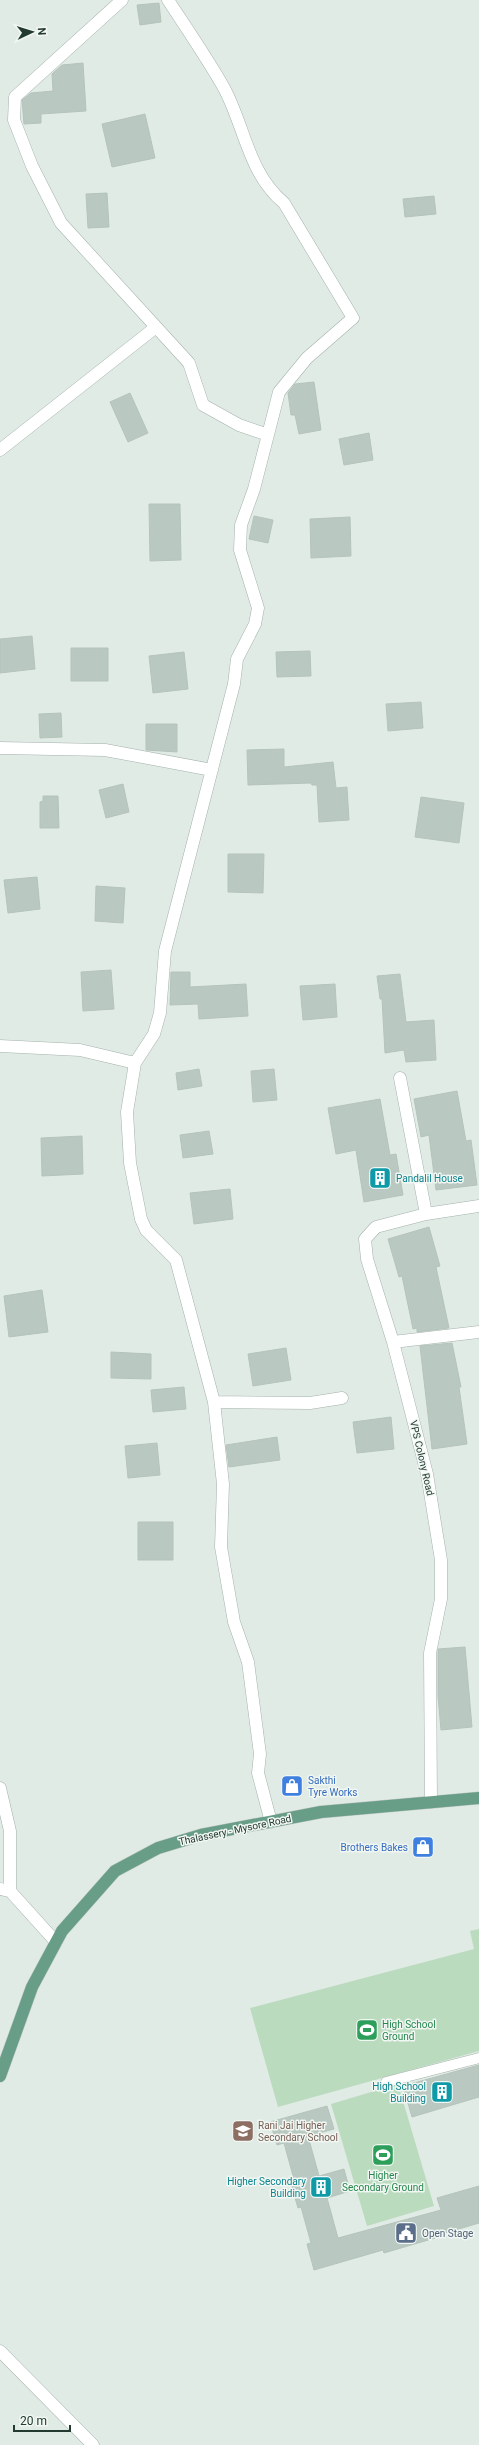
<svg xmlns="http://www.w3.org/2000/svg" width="479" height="2445" viewBox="0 0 479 2445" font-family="Roboto,sans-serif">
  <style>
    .green { fill: #bbdbbf }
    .building { fill: #b9c8c0; stroke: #b4c4bb }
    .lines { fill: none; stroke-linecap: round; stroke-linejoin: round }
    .lane-casing { stroke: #a4b2ab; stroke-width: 11 }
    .street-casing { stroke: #a4b2ab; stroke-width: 13 }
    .primary-casing { stroke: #c1c8c5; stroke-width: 13 }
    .lane { stroke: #fff; stroke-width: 10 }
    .street { stroke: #fff; stroke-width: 12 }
    .primary { stroke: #689e88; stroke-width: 12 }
    .labels { text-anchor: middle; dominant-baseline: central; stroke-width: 3; stroke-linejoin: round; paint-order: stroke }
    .culture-label { font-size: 10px; fill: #0d838f; stroke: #f1f7f3; text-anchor: end }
    .street-label { font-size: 10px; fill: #223a30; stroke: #f1f7f3 }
    .shop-label { font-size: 10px; fill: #366cbe; stroke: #f1f7f3; text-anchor: start }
    .leisure-label { font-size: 10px; fill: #27864d; stroke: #f1f7f3; text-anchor: start }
    .education-label { font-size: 10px; fill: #785e54; stroke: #f1f7f3; text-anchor: start }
    .service-label { font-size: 10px; fill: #4e5e75; stroke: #f1f7f3; text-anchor: start }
  </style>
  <rect width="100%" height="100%" fill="#e1ebe5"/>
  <path class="green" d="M479 1929V2051L278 2107 250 2008 474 1949 470 1931Z
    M398 2084 434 2206 367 2226 331 2104Z"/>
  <path class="building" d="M159 3 161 22 140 25 137 5Z
    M83 63 86 111 41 114V123L24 124 22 100 31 93 53 91 52 74 62 65Z
    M145 114 155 158 112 167 102 124Z
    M107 193 109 227 88 228 86 194Z
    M434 196 436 214 405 217 403 199Z
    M314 382 321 430 299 434 295 415H291L288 393 295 384Z
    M130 393 148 433 128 442 110 402Z
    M369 433 373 460 344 465 339 439Z
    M149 504H180L181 560 150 561Z
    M254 516 273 520 268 543 249 539Z
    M350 517 351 556 311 558 310 519Z
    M32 636 35 669 0 673V639Z
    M71 648H108V681H71Z
    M310 651 311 676 277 677 276 652Z
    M184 652 188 689 153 693 149 656Z
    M421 702 423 728 388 731 386 704Z
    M61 713 62 737 40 738 39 714Z
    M146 724H177V752L146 750Z
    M284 749V767L333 762 336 788 347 787 349 820 319 822 317 785H312L311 783 248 785 247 750Z
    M123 784 129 812 106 818 99 790Z
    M43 796H58L59 828H40V802L43 801Z
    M421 797 464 803 459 843 415 837Z
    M228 854H264L263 893 228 892Z
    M37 877 40 909 8 913 4 880Z
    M96 886 125 888 123 923 95 921Z
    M111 970 114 1009 83 1011 81 972Z
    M171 972H190V987L246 984 248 1016 199 1019 198 1004 170 1005Z
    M400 974 406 1022 434 1020 436 1060 406 1062 404 1050 385 1053 382 999H380L377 976Z
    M335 984 337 1017 303 1020 300 986Z
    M199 1069 202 1086 178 1090 176 1073Z
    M274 1069 277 1100 253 1102 251 1071Z
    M457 1091 466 1141 471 1140 477 1185 436 1190 429 1135 421 1137 414 1099Z
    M380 1099 390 1155 396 1154 403 1195 364 1202 356 1150 336 1154 328 1108Z
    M209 1131 213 1154 183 1158 180 1135Z
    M82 1136 83 1174 42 1176 41 1138Z
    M230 1189 233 1219 194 1224 190 1193Z
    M429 1227 440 1266 436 1267 449 1328 417 1332V1328L413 1329 402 1276 399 1277 388 1239Z
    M42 1290 48 1332 9 1337 4 1296Z
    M452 1343 461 1387H459L467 1444 432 1449 420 1346Z
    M286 1348 291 1380 253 1386 248 1354Z
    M111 1352 151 1354V1379L111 1378Z
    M184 1387 186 1409 153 1412 151 1390Z
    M391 1417 394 1449 357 1453 353 1422Z
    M277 1437 280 1460 229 1467 226 1445Z
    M157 1443 160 1475 128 1478 125 1446Z
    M138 1522H173V1560H138Z
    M465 1647 472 1727 441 1730 438 1696V1649Z
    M479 2065V2097L412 2117 403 2086Z
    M327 2106 334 2129 308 2136 319 2176 344 2169 350 2191 327 2198 338 2238 441 2210 437 2198 479 2186V2223L435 2236V2238L384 2253 383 2250 314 2270 307 2244 311 2243 301 2207 298 2208 291 2184 295 2183 284 2143 277 2145 270 2122Z"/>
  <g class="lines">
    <g class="lane-casing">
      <path id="lane" d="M386 2082 479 2058"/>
    </g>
    <g class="street-casing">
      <path id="street" d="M122 0 15 97 14 120 32 166 61 223 189 363 203 405 239 425 268 435
        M168 0C187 29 207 58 224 88 245 127 248 173 284 203L353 318 307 358 279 392 254 489 241 525 240 550 258 608 255 624 237 659 234 684 165 951 160 1013 154 1034 135 1063 127 1112 130 1163 141 1219 146 1230 176 1260 214 1402 223 1484 221 1547 234 1622 248 1662 260 1754 258 1773 271 1822
        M0 450 156 327
        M0 748 105 750 212 770
        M0 1046 80 1050 135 1063
        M400 1078 426 1214
        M393 1342 479 1332
        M214 1402 310 1403 342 1398
        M0 1788 10 1831V1891
        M431 1802 430 1653 441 1599V1560L427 1474 393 1342 367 1259 365 1239 376 1227 426 1214 479 1206
        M0 1889 10 1891 56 1942
        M0 2351 93 2445"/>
    </g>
    <g class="primary-casing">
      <path id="primary" d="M0 2076 32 1987 62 1931 115 1871 158 1848 201 1835 321 1812 479 1798"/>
    </g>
    <use href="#lane" class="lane"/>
    <use href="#street" class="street"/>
    <use href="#primary" class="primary"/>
  </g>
  <defs>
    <g id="building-square" transform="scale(1.15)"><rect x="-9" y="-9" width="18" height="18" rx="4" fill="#0f9aa8" stroke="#f1f7f3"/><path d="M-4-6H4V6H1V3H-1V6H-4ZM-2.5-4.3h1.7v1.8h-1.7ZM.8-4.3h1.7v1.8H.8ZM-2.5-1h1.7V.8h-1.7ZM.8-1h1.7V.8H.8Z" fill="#fff"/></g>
    <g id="shop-square" transform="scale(1.15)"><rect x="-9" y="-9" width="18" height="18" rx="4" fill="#3f7fe0" stroke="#f1f7f3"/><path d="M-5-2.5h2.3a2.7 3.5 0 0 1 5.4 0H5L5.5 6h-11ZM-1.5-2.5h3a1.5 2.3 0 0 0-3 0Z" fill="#fff"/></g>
    <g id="stadium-square" transform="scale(1.15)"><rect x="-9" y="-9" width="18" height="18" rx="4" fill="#2e9e5b" stroke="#f1f7f3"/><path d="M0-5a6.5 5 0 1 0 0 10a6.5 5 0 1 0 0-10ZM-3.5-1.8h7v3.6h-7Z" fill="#fff"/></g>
    <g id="school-square" transform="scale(1.15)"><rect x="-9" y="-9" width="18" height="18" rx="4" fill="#8d6e63" stroke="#f1f7f3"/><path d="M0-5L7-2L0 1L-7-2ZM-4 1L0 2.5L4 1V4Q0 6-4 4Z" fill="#fff"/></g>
    <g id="civic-square" transform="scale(1.15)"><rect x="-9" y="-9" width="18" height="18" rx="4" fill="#5c6f8a" stroke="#f1f7f3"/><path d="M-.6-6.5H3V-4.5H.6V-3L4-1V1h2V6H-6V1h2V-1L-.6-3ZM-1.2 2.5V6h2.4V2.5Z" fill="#fff"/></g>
  </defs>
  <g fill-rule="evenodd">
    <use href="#building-square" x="380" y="1178"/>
    <use href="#shop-square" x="292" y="1786"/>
    <use href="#shop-square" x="423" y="1847"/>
    <use href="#stadium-square" x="367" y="2030"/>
    <use href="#building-square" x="442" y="2092"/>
    <use href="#school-square" x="243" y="2131"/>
    <use href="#stadium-square" x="383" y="2155"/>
    <use href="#building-square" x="321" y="2187"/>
    <use href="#civic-square" x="406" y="2233"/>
  </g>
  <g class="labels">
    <g class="culture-label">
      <text x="396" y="1178" text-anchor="start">Pandalil House</text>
      <text x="426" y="2086">High School<tspan x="426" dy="12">Building</tspan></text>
      <text x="306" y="2181">Higher Secondary<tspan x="306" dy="12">Building</tspan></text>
    </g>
    <g class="street-label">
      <text transform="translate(422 1458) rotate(77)">VPS Colony Road</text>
      <text transform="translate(235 1830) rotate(-12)">Thalassery - Mysore Road</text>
    </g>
    <g class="shop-label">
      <text x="308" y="1780">Sakthi<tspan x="308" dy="12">Tyre Works</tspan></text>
      <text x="408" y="1847" text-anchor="end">Brothers Bakes</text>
    </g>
    <g class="leisure-label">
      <text x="382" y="2024">High School<tspan x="382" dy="12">Ground</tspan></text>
      <text x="383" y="2175" text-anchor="middle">Higher<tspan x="383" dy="12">Secondary Ground</tspan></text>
    </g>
    <g class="education-label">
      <text x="258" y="2125">Rani Jai Higher<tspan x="258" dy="12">Secondary School</tspan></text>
    </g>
    <g class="service-label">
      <text x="422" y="2233">Open Stage</text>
    </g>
  </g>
  <g transform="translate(32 32) rotate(86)" stroke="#f1f7f3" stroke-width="3" paint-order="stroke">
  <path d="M0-3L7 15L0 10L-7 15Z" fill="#223a30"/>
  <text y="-6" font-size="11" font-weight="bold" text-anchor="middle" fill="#223a30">N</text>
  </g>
  <path d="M14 2425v6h56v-6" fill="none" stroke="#223a30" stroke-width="2"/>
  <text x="20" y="2425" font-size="12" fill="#223a30" stroke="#f1f7f3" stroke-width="3" paint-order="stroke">20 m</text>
</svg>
